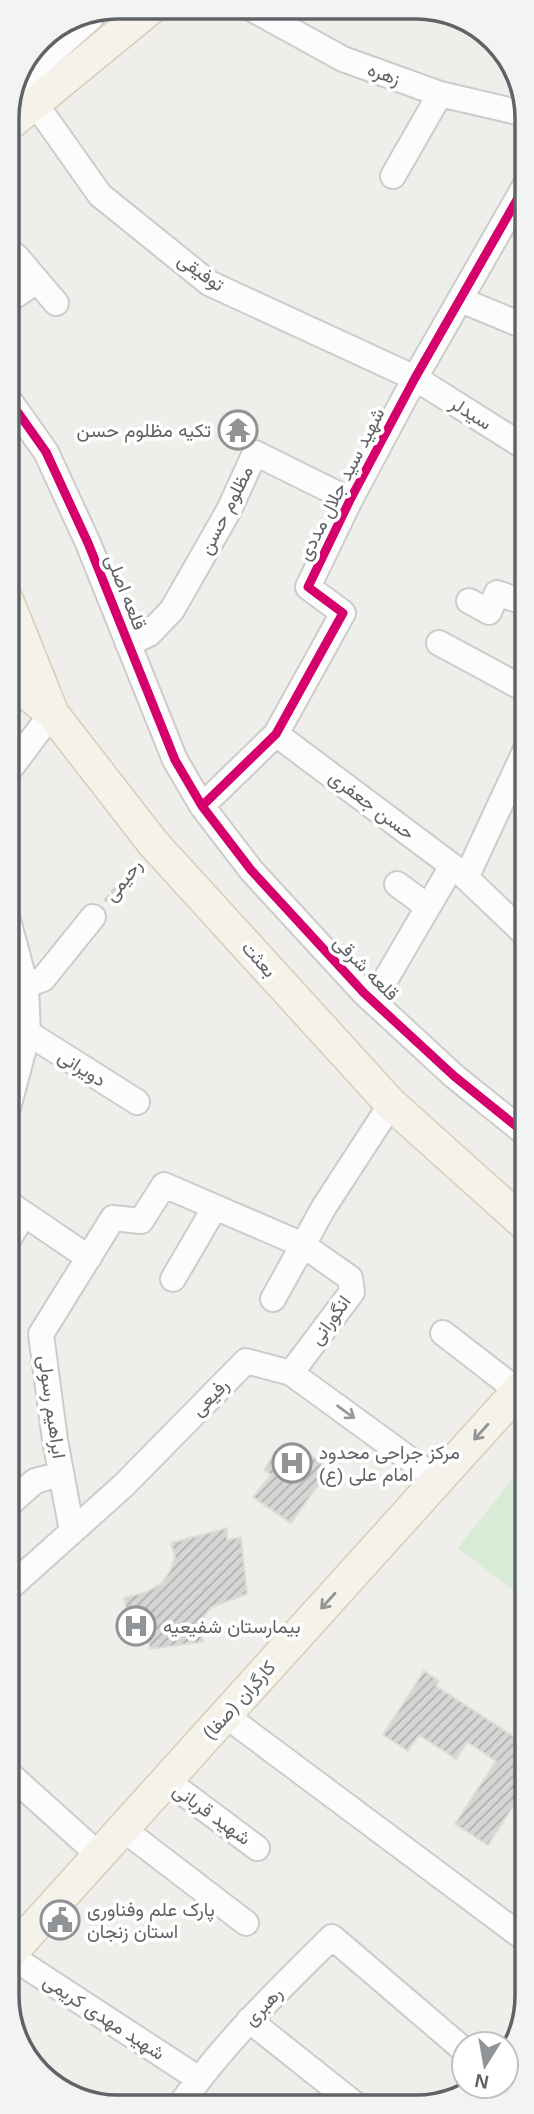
<svg xmlns="http://www.w3.org/2000/svg" width="534" height="2114" viewBox="0 0 534 2114" font-family="Arial,Vazirmatn,sans-serif">
  <style>
    .grass { fill: #d8ebd6 }
    .building { fill: url(#building-hatch); stroke: #deddd9; stroke-width: 2 }
    .lines { fill: none; stroke-linecap: round; stroke-linejoin: round }
    .minor-casing { stroke: #cbcccc; stroke-width: 28 }
    .major-casing { stroke: #d7ceb8; stroke-width: 35 }
    .path { stroke: #cacfcc; stroke-width: 3.5; stroke-dasharray: 7 3.5; stroke-linecap: butt }
    .minor { stroke: #fdfcfc; stroke-width: 24 }
    .major { stroke: #f4f2e9; stroke-width: 32 }
    .cycleway-casing { stroke: #fff; stroke-width: 13 }
    .cycleway { stroke: #d6006c; stroke-width: 9 }
    .oneway { stroke: #96999c }
    .oneway2 { stroke: #939595 }
    .labels { text-anchor: middle; dominant-baseline: central; stroke-width: 7; stroke-linejoin: round; paint-order: stroke }
    .street-label { font-size: 19px; fill: #5f6368; stroke: #fff }
    .poi-label { font-size: 19px; fill: #5f6368; stroke: #fff; text-anchor: start }
    .rim { fill: none; stroke: #5f6368; stroke-width: 3.5 }
  </style>
  <defs>
    <pattern id="building-hatch" width="6" height="6" patternUnits="userSpaceOnUse" patternTransform="scale(1.75)"><rect width="6" height="6" fill="#d6d5d3"/><path d="M-1 1l2-2M0 6l6-6M5 7l2-2" fill="none" stroke="#b1b0af"/></pattern>
  </defs>
  <rect width="100%" height="100%" fill="#efeeea"/>
  <path class="grass" d="M527 1460V1601L458 1548Z"/>
  <path class="building" d="M296 1443 329 1470 291 1523 253 1497 271 1475 264 1470 273 1456 280 1461Z
    M227 1528V1540L241 1537 247 1594 211 1607 203 1618 199 1629 203 1642 150 1649 147 1633H132L124 1598 146 1592 161 1584 170 1571 175 1557 171 1543Z
    M424 1671 439 1681 436 1686 527 1745V1785L488 1845 455 1824 496 1761 467 1742 456 1759 419 1735 408 1751 383 1735Z"/>
  <g class="lines">
    <g class="minor-casing">
      <path id="minor" d="M252 9 343 59 440 94 526 114
        M22 79 91 18
        M35 103 100 195 209 283 415 378 526 448
        M393 176 440 94
        M16 256 56 303
        M461 300 526 327
        M7 301 37 281
        M7 397 46 452 88 543 175 760 202 806 251 870 364 993 454 1076 526 1134
        M469 601 489 612 497 593 526 603
        M439 643 526 690
        M128 644 149 634 172 610 229 510 255 453 350 500
        M276 734 459 871 526 935
        M7 773 52 713
        M202 806 276 734 343 613 308 587 350 500 415 378 526 184
        M466 878 526 749
        M397 884 428 907
        M8 920 26 987 28 1033 8 1108
        M8 992 43 979 93 917
        M373 1001 452 866
        M28 1033 137 1102
        M8 1203 89 1258
        M8 1240 24 1214
        M173 1279 215 1207
        M273 1299 324 1207 391 1104
        M443 1333 518 1391
        M8 1505 35 1481 61 1474
        M72 1531 55 1440 41 1334 113 1218 141 1221 164 1185 303 1245 350 1278 352 1292 291 1373
        M8 1589 124 1485 246 1361 291 1373 438 1480
        M225 1715 525 1939
        M8 1773 99 1855
        M166 1780 257 1848
        M123 1829 246 1923
        M9 1955 199 2079
        M249 2020 357 2106
        M180 2105C224 2043 278 1990 332 1937L464 2050"/>
    </g>
    <g class="major-casing">
      <path id="major" d="M7 126 152 7
        M7 600 52 712
        M7 678 52 713 153 843 391 1104 526 1225
        M8 1956 527 1381"/>
    </g>
    <path class="path" d="M105 901 138 861"/>
    <use href="#minor" class="minor"/>
    <use href="#major" class="major"/>
    <g class="cycleway-casing">
      <path id="cycleway" d="M7 397 46 452 88 543 175 760 202 806 251 870 364 993 454 1076 526 1134
        M202 806 276 734 343 613 308 587 350 500 415 378 526 184"/>
    </g>
    <use href="#cycleway" class="cycleway"/>
  </g>
  <defs><path id="oneway-shaft" d="M-6 0H5M1.5-3L5.5 0L1.5 3" fill="none" stroke-width="1.6" stroke-linecap="round" stroke-linejoin="round" transform="scale(1.75)"/></defs>
  <use class="oneway" href="#oneway-shaft" transform="translate(346 1412) rotate(36)"/>
  <g class="oneway2">
    <use href="#oneway-shaft" transform="translate(481 1432) rotate(132)"/>
    <use href="#oneway-shaft" transform="translate(328 1601) rotate(132)"/>
  </g>
  <defs>
    <g id="temple-ring" transform="scale(2.0125)"><circle r="9.5" fill="#fff" stroke="#919496" stroke-width="1.5"/><path d="M0-6L5-2H3V0L6.5 2.5H4V6H1.5V3h-3V6H-4V2.5H-6.5L-3 0V-2H-5Z" fill="#919496"/></g>
    <g id="hospital-ring" transform="scale(2.0125)"><circle r="9.5" fill="#fff" stroke="#919496" stroke-width="1.5"/><path d="M-5-5h3v3.5h4V-5h3V5h-3V1.5h-4V5h-3Z" fill="#919496"/></g>
    <g id="civic-ring" transform="scale(2.0125)"><circle r="9.5" fill="#fff" stroke="#919496" stroke-width="1.5"/><path d="M-.6-6.5H3V-4.5H.6V-3L4-1V1h2V6H-6V1h2V-1L-.6-3ZM-1.2 2.5V6h2.4V2.5Z" fill="#919496"/></g>
  </defs>
  <g fill-rule="evenodd">
    <use href="#temple-ring" x="238" y="430"/>
    <use href="#hospital-ring" x="292" y="1463"/>
    <use href="#hospital-ring" x="136" y="1626"/>
    <use href="#civic-ring" x="60" y="1920"/>
  </g>
  <g class="labels">
    <g class="street-label">
      <text transform="translate(384 74) rotate(20)">زهره</text>
      <text transform="translate(201 272) rotate(35)">توفیقی</text>
      <text transform="translate(471 413) rotate(32)">سیدلر</text>
      <text transform="translate(341 484) rotate(-63)">شهید سید جلال مددی</text>
      <text transform="translate(226 510) rotate(-63)">مظلوم حسن</text>
      <text transform="translate(126 592) rotate(68)">قلعه اصلی</text>
      <text transform="translate(372 805) rotate(37)">حسن جعفری</text>
      <text transform="translate(123 880) rotate(-51)">رحیمی</text>
      <text transform="translate(259 959) rotate(48)">بعثت</text>
      <text transform="translate(366 968) rotate(45)">قلعه شرقی</text>
      <text transform="translate(82 1068) rotate(32)">دویرانی</text>
      <text transform="translate(330 1320) rotate(-54)">انگورانی</text>
      <text transform="translate(210 1397) rotate(-45)">رفیعی</text>
      <text transform="translate(52 1407) rotate(82)">ابراهیم رسولی</text>
      <text transform="translate(239 1700) rotate(-48)">کارگران (صفا)</text>
      <text transform="translate(212 1814) rotate(36)">شهید قربانی</text>
      <text transform="translate(263 2006) rotate(-46)">رهبری</text>
      <text transform="translate(104 2017) rotate(33)">شهید مهدی کریمی</text>
    </g>
    <g class="poi-label">
      <text x="211" y="430" text-anchor="end">تکیه مظلوم حسن</text>
      <text x="319" y="1452">مرکز جراحی محدود<tspan x="319" dy="22">امام علی (ع)</tspan></text>
      <text x="163" y="1626">بیمارستان شفیعیه</text>
      <text x="87" y="1909">پارک علم وفناوری<tspan x="87" dy="22">استان زنجان</tspan></text>
    </g>
  </g>
  <path d="M0 0H534V2114H0ZM118 19H416A99 99 0 0 1 515 118V1996A99 99 0 0 1 416 2095H118A99 99 0 0 1 19 1996V118A99 99 0 0 1 118 19Z" fill="#f2f3f3" fill-rule="evenodd"/>
  <path class="rim" d="M118 19H416A99 99 0 0 1 515 118V1996A99 99 0 0 1 416 2095H118A99 99 0 0 1 19 1996V118A99 99 0 0 1 118 19Z"/>
  <g transform="translate(485 2065) rotate(191)"><circle r="33" fill="#ffffff" stroke="#bfc1c3" stroke-width="2"/>
  <path d="M0-5L12 26L0 18L-12 26Z" fill="#919496"/>
  <text y="-10" font-size="19" font-weight="bold" text-anchor="middle" fill="#5f6368">N</text>
  </g>
</svg>
